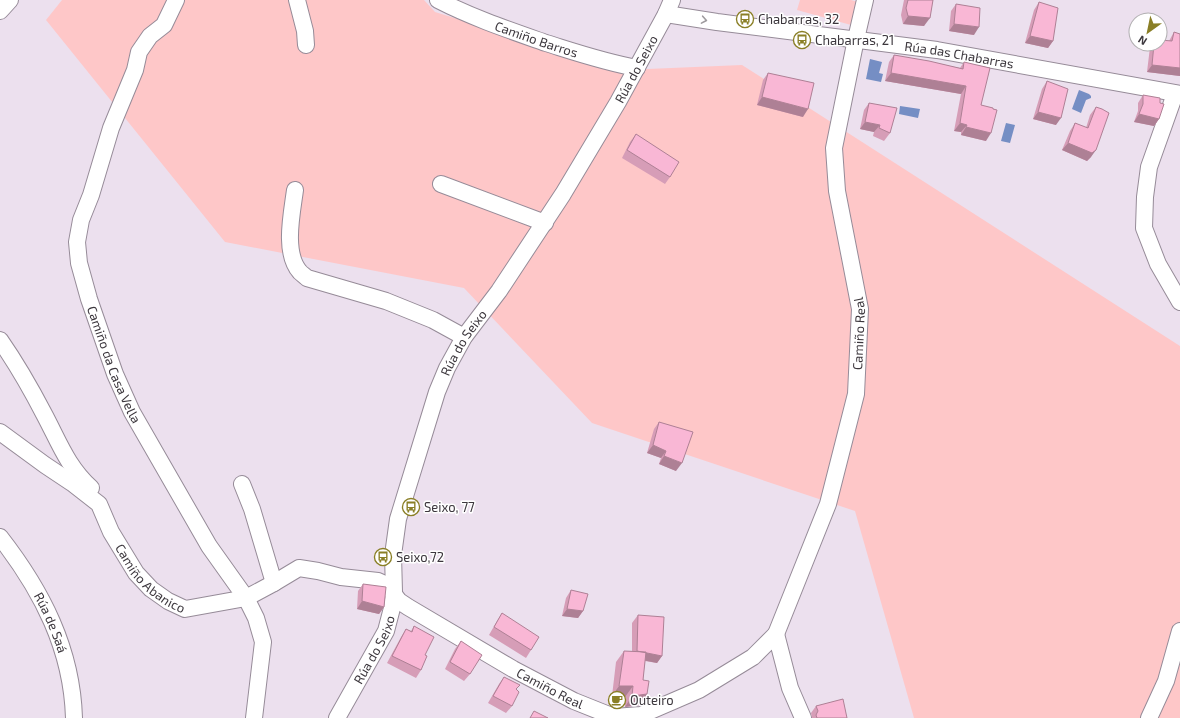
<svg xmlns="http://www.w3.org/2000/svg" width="1180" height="718" viewBox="0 0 1180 718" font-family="'Exo 2',sans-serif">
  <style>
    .green { fill: #fec7c8 }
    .water { fill: #758ec4 }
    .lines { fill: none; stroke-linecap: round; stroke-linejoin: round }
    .street-casing { stroke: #968b98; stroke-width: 18 }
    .street { stroke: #fff; stroke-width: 16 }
    .wall { fill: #d69db7 }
    .shaded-wall { fill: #ae8095 }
    .building { fill: #f9b7d5; stroke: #ae8095 }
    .oneway { stroke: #9e9b9e }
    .labels { text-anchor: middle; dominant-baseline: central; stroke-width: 3; stroke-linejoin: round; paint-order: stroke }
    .poi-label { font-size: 13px; fill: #3c373d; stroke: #fff; text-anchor: start }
    .street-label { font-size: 13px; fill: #3c373d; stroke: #fff }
  </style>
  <rect width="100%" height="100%" fill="#ece0ee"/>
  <path class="green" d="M62 0H424L435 12 624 70 742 65 1180 346V718H914L855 511 592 423 464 288 225 242 46 20Z
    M800 0H851L858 2 851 25 797 10Z"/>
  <path class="water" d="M870 59 882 62 879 73 883 74 881 82 866 79Z
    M1079 90 1089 94 1091 96V98L1086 100 1081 113 1072 109Z
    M900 106 920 109 918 118 899 114Z
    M1006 123 1015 125 1010 143 1001 141Z"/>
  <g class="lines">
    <g class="street-casing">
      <g id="street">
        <path id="s1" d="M176 0 164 25 150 36 139 52 135 70 111 128 91 195 81 220 77 242 79 263 89 299 115 374 132 412 209 546 246 598 256 618 263 642 254 718"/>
        <path d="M297 0 305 31 306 45"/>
        <path id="s2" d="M438 0C473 18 509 30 546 43 578 53 604 62 637 68"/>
        <path d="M0 11 10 0"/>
        <path id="s3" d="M666 14 717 22 937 50 1180 94"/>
        <path d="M1175 94 1149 167 1145 197 1144 228 1158 264 1180 302"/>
        <path d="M441 184 545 223"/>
        <path d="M295 190C292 213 283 253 300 272 302 274 305 276 307 278L386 301 433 320 464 337"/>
        <path d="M0 340C16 363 31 389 44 414 59 442 67 466 91 488"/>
        <path id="s4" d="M0 432 45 465 72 483 99 504 111 532 136 573 151 589 168 601 185 609 246 598 274 583 299 568 318 571 341 577 378 581 387 585 399 601 408 607 513 669 574 701 614 717 641 715 699 690 753 657 776 634 790 688 803 718"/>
        <path d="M242 484 252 509 274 583"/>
        <path id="s5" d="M0 537C42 591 72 649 74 718"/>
        <path id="s6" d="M776 634 828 504 856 394 860 309 837 191 834 148 856 39 865 0"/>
        <path id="s7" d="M337 718 386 631 392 608 394 592 393 555 398 519 437 392 447 368 464 337 499 291 563 194 618 102 666 14 672 0"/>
        <path d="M1149 718 1166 681 1180 631"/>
      </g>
    </g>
    <use href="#street" class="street"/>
  </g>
  <path class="wall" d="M904 0H933L924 26 903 24 901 15Z
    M1039 2 1053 41 1048 48 1025 43 1034 10Z
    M956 4 974 35 949 31 951 11Z
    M1174 32 1180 34V76L1147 72 1150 47 1152 44H1160L1169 41Z
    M894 55 960 68 964 62 981 105 986 141 961 135V132L954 131 961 94 885 81 889 62Z
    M768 73 803 117 757 105 763 80Z
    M1047 81 1056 125 1033 119 1042 89Z
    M1143 95 1159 119 1154 126 1134 122 1138 111V103Z
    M869 103 890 133 884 141 873 136 874 132 860 129 864 110Z
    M1096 107 1091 157 1087 161 1062 150 1070 131 1075 123 1086 128 1090 115Z
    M636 134 670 177 665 184 622 158 630 142Z
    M659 422 676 471 659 464 661 458 647 453 654 429Z
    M363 584 384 607 379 614 357 609 358 591Z
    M571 590 583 611 578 618 562 616 566 598Z
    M502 613 531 650 526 658 489 635 497 621Z
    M638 615 662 656 657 663 645 661 643 680 647 694 640 705 625 707V697L612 696 616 662 624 651H632V623Z
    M414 626 425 655 421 670 416 678 387 663 401 637 406 629 411 631Z
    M461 641 470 674 464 681 445 669 455 649Z
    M504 677 512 706 506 713 488 703 499 684Z
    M816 706 847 718H812L811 713Z"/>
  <path class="shaded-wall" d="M908 16 930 18 924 26 903 24Z
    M954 24 979 27 974 35 949 31Z
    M1030 36 1053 41 1048 48 1025 43Z
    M1152 65 1180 68V76L1147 72Z
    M891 73 966 86 961 94 885 81Z
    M762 97 808 109 803 117 757 105Z
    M1038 112 1061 118 1056 125 1033 119Z
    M1139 114 1159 119 1154 126 1134 122Z
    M865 122 880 125 874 132 860 129Z
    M960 123 967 125 961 132 954 131Z
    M966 127 991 133 986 141 961 135Z
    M1068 143 1096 150 1091 157 1087 161 1062 150Z
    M653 445 666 451 661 458 647 453Z
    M664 456 682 463 676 471 659 464Z
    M362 601 384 607 379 614 357 609Z
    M567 609 583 611 578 618 562 616Z
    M637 651 662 656 657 663 632 658Z
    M619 686H633L625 697 612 696Z
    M647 694 640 705 625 707 632 696Z"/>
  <path class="building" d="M908 0H933L930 18 908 16 906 8Z
    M1039 2 1058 8 1053 41 1030 36Z
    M956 4 980 8 979 27 954 24Z
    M1174 32 1180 34V68L1152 65 1154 44H1160V40L1172 41Z
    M894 55 929 61 963 69 964 62 990 68 981 105 993 108V109L997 110 991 133 966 127 967 125 960 123 966 86 891 73Z
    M768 73 814 83 808 109 762 97Z
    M1047 81 1068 89 1061 118 1038 112Z
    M1143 95 1160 98V103L1164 104 1159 119 1139 114 1143 104Z
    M869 103 897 108 890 133 879 128 880 125 865 122Z
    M1096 107 1102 109 1109 113 1096 150 1092 153 1068 143 1075 123 1088 128Z
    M636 134 679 162 670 177 627 150Z
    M659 422 693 432 682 463 664 456 666 451 653 445Z
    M363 584 386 587 384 607 362 601Z
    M571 590 588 594 583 611 567 609Z
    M502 613 539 637 531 650 494 627Z
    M638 615 664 617 662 656 637 651Z
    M414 626 434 637 425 655 427 656 421 670 392 656 406 629 412 632Z
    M461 641 482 655 470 674 450 662Z
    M624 651 646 652 643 680 649 681 647 694 632 696 633 686H619Z
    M504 677 520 685 516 689 519 692 512 706 493 696Z
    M843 699 847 718H817L816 715 818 711 816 706Z
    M534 711 548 718H530Z"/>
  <defs><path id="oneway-chevron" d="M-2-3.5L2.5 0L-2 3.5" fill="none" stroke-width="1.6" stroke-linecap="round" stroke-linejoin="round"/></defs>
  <use class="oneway" href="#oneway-chevron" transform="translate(704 20) rotate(10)"/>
  <defs>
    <g id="bus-ring" transform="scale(0.9)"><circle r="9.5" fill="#fff" stroke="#8a7f26" stroke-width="1.5"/><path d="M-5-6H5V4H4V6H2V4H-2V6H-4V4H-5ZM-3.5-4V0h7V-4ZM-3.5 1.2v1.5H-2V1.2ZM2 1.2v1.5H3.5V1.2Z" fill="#8a7f26"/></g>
    <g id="cafe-ring" transform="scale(0.9)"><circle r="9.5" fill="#fff" stroke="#8a7f26" stroke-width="1.5"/><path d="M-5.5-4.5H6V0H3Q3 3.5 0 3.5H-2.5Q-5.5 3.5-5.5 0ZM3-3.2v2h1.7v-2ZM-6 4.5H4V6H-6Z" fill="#8a7f26"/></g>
  </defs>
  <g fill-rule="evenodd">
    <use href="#bus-ring" x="745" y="19"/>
    <use href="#bus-ring" x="802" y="40"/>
    <use href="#bus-ring" x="411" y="507"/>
    <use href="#bus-ring" x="383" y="557"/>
    <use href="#cafe-ring" x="617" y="700"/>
  </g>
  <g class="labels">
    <g class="poi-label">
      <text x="758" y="19">Chabarras, 32</text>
      <text x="815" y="40">Chabarras, 21</text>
      <text x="424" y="507">Seixo, 77</text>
      <text x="396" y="557">Seixo,72</text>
      <text x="630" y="700">Outeiro</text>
    </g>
    <g class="street-label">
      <text stroke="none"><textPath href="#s2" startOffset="106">Camiño Barros</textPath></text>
      <text stroke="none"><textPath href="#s3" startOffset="296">Rúa das Chabarras</textPath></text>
      <text stroke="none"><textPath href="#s7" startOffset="726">Rúa do Seixo</textPath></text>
      <text stroke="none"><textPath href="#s6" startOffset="314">Camiño Real</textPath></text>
      <text stroke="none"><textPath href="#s7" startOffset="402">Rúa do Seixo</textPath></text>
      <text stroke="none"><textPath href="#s1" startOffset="394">Camiño da Casa Vella</textPath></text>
      <text stroke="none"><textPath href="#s4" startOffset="215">Camiño Abanico</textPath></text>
      <text stroke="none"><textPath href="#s5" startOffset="100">Rúa de Saá</textPath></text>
      <text stroke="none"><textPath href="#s7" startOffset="78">Rúa do Seixo</textPath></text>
      <text stroke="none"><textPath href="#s4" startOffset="670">Camiño Real</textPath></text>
    </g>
  </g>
  <g transform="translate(1148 32) rotate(213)"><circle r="19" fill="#ffffff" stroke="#b1afb1"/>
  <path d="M0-3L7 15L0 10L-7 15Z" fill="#8a7f26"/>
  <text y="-6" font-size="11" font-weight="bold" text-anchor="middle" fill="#3c373d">N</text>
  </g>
</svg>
